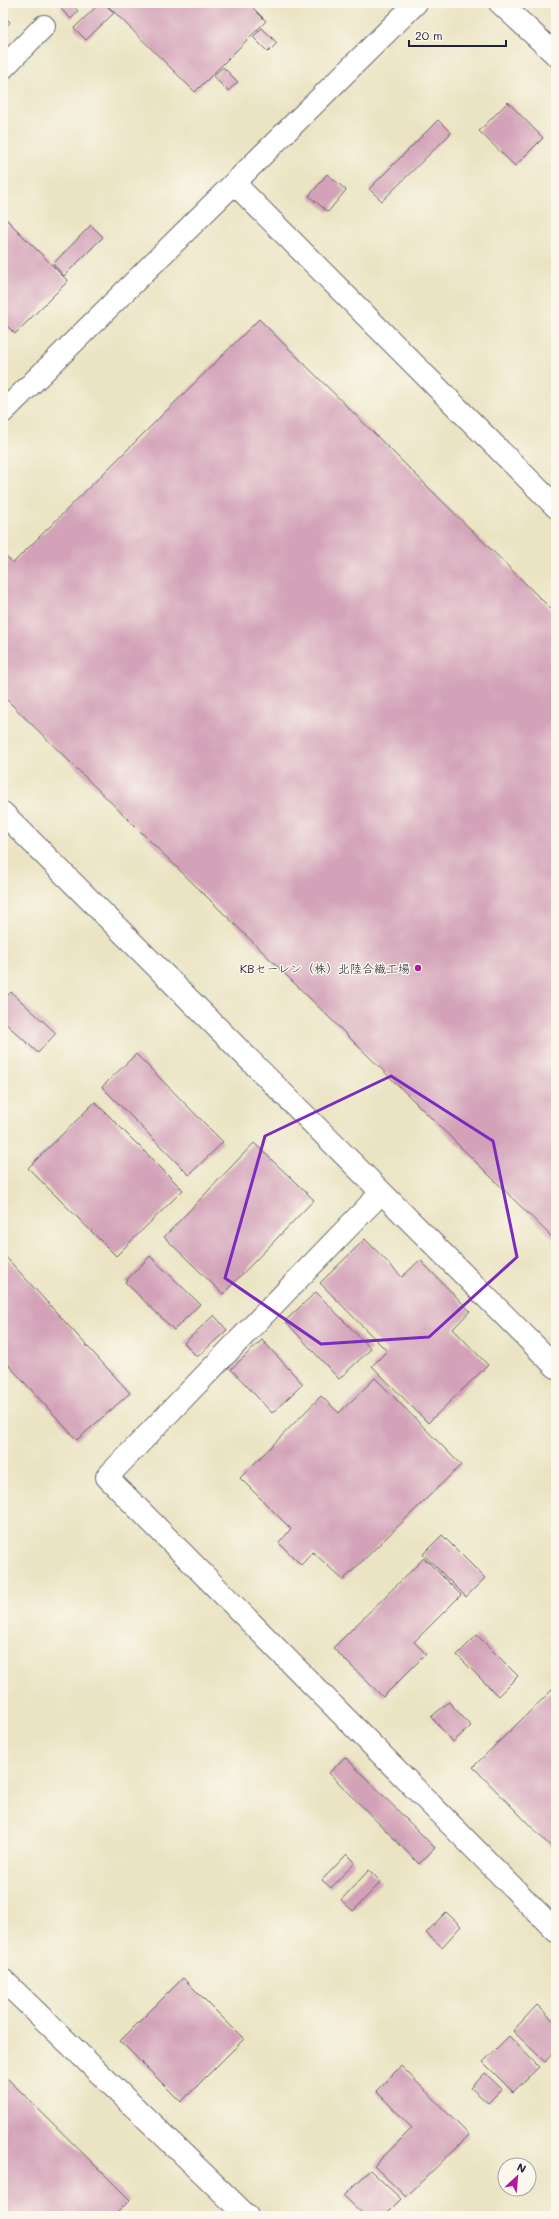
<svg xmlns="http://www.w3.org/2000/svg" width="559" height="2219" viewBox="0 0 559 2219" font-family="Mali,'Klee One',sans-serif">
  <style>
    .building { fill: #d3a2b8 }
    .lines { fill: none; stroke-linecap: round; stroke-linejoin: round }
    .minor-casing { stroke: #68666b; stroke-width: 24 }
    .minor { stroke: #fff; stroke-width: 22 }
    .marked { fill: none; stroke: #7b2cbf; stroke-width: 3; stroke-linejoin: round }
    .poi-dot { fill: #b5179e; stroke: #fbf7ec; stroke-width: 1.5 }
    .labels { text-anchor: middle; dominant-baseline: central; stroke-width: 3; stroke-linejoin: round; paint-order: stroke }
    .poi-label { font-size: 12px; fill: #22223b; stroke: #fbf7ec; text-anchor: end }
  </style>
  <rect width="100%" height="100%" fill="#fbf7ec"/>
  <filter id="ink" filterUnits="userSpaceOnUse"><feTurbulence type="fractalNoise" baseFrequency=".025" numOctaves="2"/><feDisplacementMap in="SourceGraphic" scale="8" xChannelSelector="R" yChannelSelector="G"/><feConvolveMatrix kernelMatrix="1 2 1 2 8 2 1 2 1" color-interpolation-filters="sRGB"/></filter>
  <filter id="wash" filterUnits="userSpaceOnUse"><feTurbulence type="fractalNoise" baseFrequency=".012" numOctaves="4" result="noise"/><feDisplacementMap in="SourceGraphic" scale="16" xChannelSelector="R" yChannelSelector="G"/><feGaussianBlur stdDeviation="0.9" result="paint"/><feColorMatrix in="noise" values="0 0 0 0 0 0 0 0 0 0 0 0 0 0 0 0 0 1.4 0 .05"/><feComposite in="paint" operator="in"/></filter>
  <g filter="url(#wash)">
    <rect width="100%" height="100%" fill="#ebe4c4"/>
    <g id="blocks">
      <path class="building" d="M66 3H70L78 11 71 19 61 9Z
        M100 3H104L114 13 86 40 74 28Z
        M105 3H248L266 21 195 92Z
        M3 15 10 22 3 30Z
        M262 28 277 43 268 52 253 37Z
        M223 67 238 82 228 91 213 76Z
        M508 102 543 138 515 166 479 131Z
        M438 120 451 133 382 201 369 189Z
        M327 174 346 190 328 212 309 196Z
        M3 216 68 281 15 334 3 322Z
        M91 225 103 237 64 276 53 264Z
        M259 319 556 614V1241L3 696V554L13 563Z
        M11 992 56 1033 38 1053 3 1021V1001Z
        M136 1054 223 1142 189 1175 102 1087Z
        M95 1102 183 1190 116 1256 28 1168Z
        M254 1143 314 1200 223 1294 164 1237Z
        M365 1239 402 1277 420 1260 470 1311 453 1329 488 1365 428 1423 372 1366 387 1351 320 1283Z
        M4 1255 130 1393 77 1440 3 1359Z
        M150 1256 200 1304 174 1330 125 1282Z
        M316 1292 371 1349 339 1379 285 1321Z
        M214 1315 227 1330 197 1357 184 1343Z
        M262 1340 303 1384 272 1413 231 1369Z
        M375 1378 461 1465 343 1580 313 1552 301 1565 279 1543 291 1529 240 1478 321 1396 339 1413Z
        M442 1535 485 1578 466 1597 423 1554Z
        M424 1558 461 1595 414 1642 426 1654 383 1697 333 1648Z
        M477 1635 518 1676 498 1696 457 1655Z
        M556 1686V1852L473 1767Z
        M449 1702 471 1726 453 1742 431 1717Z
        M345 1757 435 1848 419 1864 329 1773Z
        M347 1854 355 1862 331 1888 322 1880Z
        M369 1870 381 1882 353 1911 341 1900Z
        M446 1912 461 1926 442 1947 426 1933Z
        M183 1978 244 2039 181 2102 120 2041Z
        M537 2005 556 2023V2050L545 2062 513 2031Z
        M509 2036 539 2067 513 2092 483 2062Z
        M401 2066 469 2135 406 2197 374 2166 412 2128 376 2091Z
        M485 2073 502 2089 488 2103 471 2088Z
        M3 2074 130 2200 114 2216H3Z
        M370 2170 401 2199 384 2216H365L344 2196Z"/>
    </g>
  </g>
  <g filter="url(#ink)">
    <use href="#blocks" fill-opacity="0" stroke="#68666b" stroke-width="1"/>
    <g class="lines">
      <g class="minor-casing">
        <path id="minor" d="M500 3 556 55
          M3 68 44 26
          M234 183 556 507
          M3 412 416 3
          M3 813 556 1367
          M381 1193 107 1477 556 1931
          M3 1980 247 2216"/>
      </g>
      <use href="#minor" class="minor"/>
    </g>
  </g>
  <path class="marked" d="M391 1076 493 1141 517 1257 429 1337 321 1344 225 1278 265 1136Z"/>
  <circle class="poi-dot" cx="418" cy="968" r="4"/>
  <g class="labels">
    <g class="poi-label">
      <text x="410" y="968">KBセーレン（株）北陸合繊工場</text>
    </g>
  </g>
  <rect width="559" height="2219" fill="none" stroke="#fbf7ec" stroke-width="16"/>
  <g transform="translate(517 2177) rotate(26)"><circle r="19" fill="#fbf7ec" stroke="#a4a2a5"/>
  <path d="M0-3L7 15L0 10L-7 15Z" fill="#b5179e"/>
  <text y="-6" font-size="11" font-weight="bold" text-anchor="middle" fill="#22223b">N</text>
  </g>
  <path d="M409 40v6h97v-6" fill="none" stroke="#22223b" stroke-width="2"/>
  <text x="415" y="40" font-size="12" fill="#22223b" stroke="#fbf7ec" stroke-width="3" paint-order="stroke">20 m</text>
</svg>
